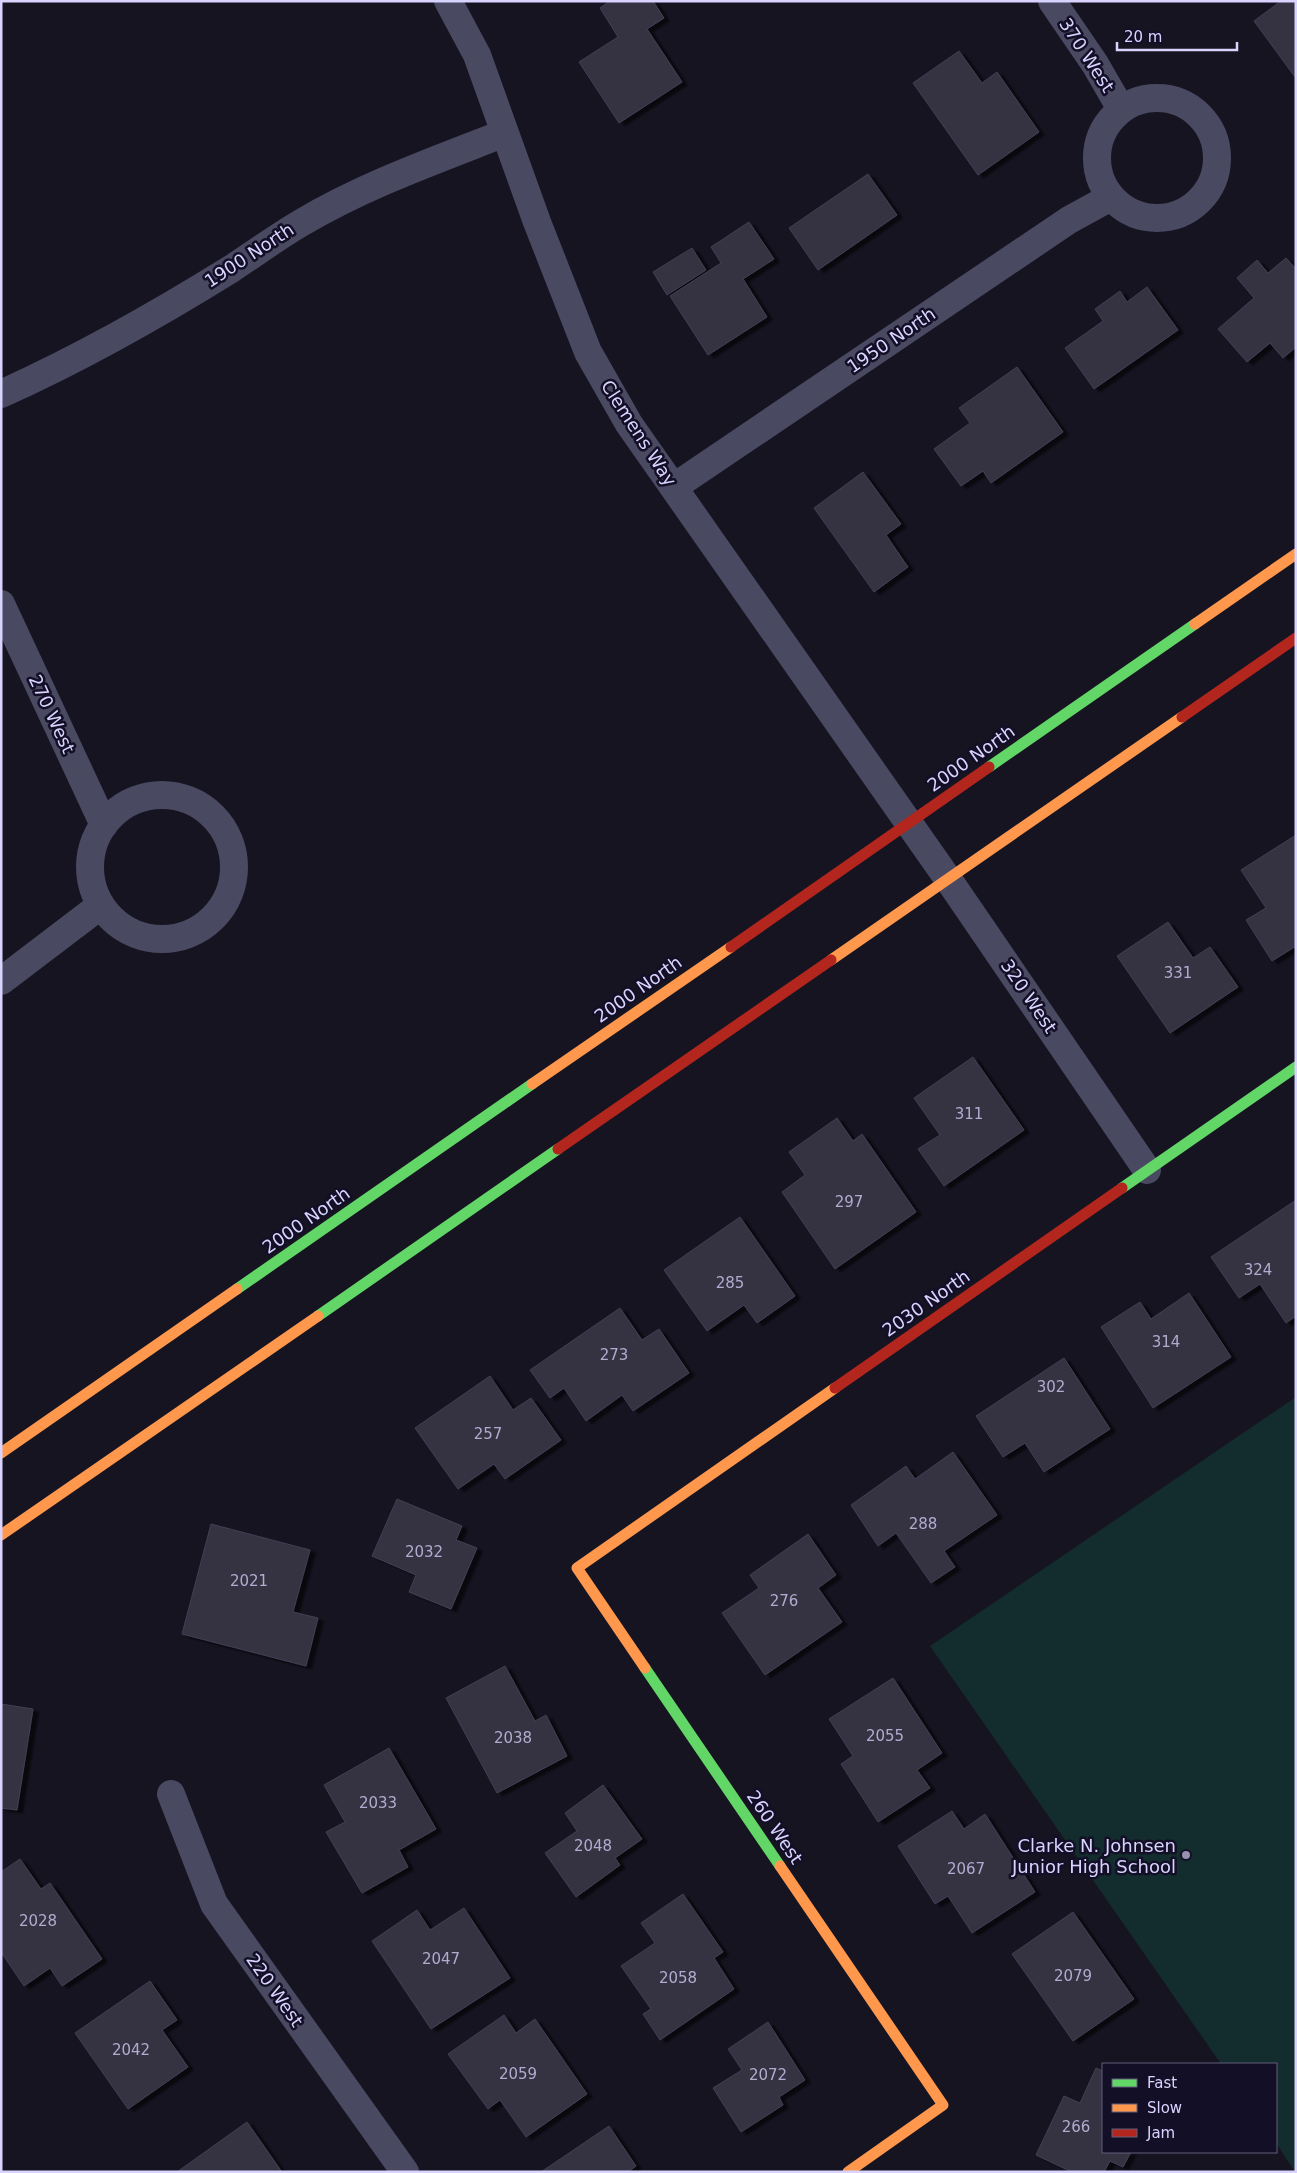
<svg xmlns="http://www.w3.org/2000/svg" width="1297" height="2173" viewBox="0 0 1297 2173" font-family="'DejaVu Sans',sans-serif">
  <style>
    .green { fill: #132c2d }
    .building { fill: #343243; stroke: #433f54; filter: url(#shadow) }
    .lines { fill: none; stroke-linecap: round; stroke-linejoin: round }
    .street { stroke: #4a4962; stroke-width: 28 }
    .fast { stroke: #63d668; stroke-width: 11 }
    .slow { stroke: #ff974d; stroke-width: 11 }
    .jam { stroke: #b3261e; stroke-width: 11 }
    .poi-dot { fill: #9591b1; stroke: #130f26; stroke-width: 2 }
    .labels { text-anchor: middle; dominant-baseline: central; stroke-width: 5; stroke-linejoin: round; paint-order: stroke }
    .number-label { font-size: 15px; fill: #b0acd0 }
    .street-label { font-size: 18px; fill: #d9d4ff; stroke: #130f26 }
    .poi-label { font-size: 18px; fill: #d9d4ff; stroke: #130f26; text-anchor: end }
  </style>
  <defs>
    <filter id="shadow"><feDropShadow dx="5.5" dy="3" stdDeviation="1" flood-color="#0009"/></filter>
  </defs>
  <rect width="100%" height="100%" fill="#161421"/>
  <path class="green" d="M1296 1397V2172H1295L1276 2143V2064H1221L930 1646Z"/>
  <path class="building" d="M610 1H653L664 18 647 29 682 82 619 123 579 62 618 37 600 8Z
    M1281 1H1296L1295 77 1254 21Z
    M959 51 982 83 997 72 1039 132 978 175 913 83Z
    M868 174 897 215 818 270 789 228Z
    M749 222 774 259 743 279 767 317 708 355 670 296 721 263 711 247Z
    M692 248 706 270 667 295 653 272Z
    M1286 258 1296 269V347L1283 358 1270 343 1247 362 1218 329 1254 298 1237 278 1257 260 1268 273Z
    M1147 287 1178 330 1094 389 1065 348 1103 321 1095 309 1120 291 1127 302Z
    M1017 367 1063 432 991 483 983 471 961 486 934 449 970 423 959 408Z
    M863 472 901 524 886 535 908 567 874 592 814 508Z
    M1296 835V946L1272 961 1246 920 1266 908 1241 870Z
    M1168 922 1193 958 1210 947 1238 987 1170 1033 1117 956Z
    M973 1057 1024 1130 944 1186 918 1149 940 1135 914 1098Z
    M837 1118 853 1141 862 1134 916 1212 835 1269 782 1192 805 1175 789 1152Z
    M1296 1200V1316L1286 1323 1260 1284 1239 1298 1211 1257Z
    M740 1217 795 1296 757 1323 744 1305 707 1331 664 1270Z
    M1189 1293 1231 1357 1153 1408 1101 1327 1140 1302 1151 1319Z
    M620 1308 642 1340 659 1329 689 1373 633 1411 622 1395 586 1421 564 1388 550 1398 530 1370Z
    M1064 1358 1110 1429 1044 1472 1025 1443 1003 1457 976 1416Z
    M490 1376 513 1410 531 1398 561 1440 505 1479 494 1464 458 1489 415 1428Z
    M953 1452 997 1515 944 1551 955 1567 931 1583 896 1533 878 1546 851 1505 906 1466 915 1479Z
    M397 1499 462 1526 456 1540 477 1548 451 1609 409 1592 416 1575 372 1556Z
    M211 1524 310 1550 293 1612 318 1618 306 1666 182 1634Z
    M808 1534 836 1575 818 1588 842 1622 765 1675 722 1613 759 1588 750 1575Z
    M505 1666 535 1721 546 1715 567 1756 497 1793 446 1698Z
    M893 1678 942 1753 917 1770 930 1788 878 1822 841 1764 853 1756 829 1719Z
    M1 1704 33 1709 17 1810 1 1808Z
    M389 1748 436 1829 399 1850 408 1867 362 1893 326 1832 345 1822 324 1785Z
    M603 1785 642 1839 615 1858 620 1865 576 1897 545 1853 577 1831 565 1813Z
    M952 1811 964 1829 985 1814 1035 1892 972 1933 948 1896 935 1904 898 1846Z
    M20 1859 41 1889 50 1883 102 1959 62 1986 50 1968 24 1986 1 1952V1872Z
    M683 1894 723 1952 714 1958 734 1989 660 2040 643 2014 651 2009 621 1966 655 1943 641 1923Z
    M464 1908 510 1978 431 2029 372 1941 417 1910 430 1930Z
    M1073 1912 1134 1999 1073 2041 1012 1954Z
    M150 1981 177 2020 162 2030 188 2067 128 2109 75 2033Z
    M504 2015 516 2033 535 2019 587 2094 526 2137 500 2100 488 2109 448 2054Z
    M768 2022 805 2080 779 2097 783 2105 741 2132 713 2088 742 2070 728 2049Z
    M1096 2068 1103 2071V2152H1131L1123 2167 1110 2161 1104 2172H1072L1036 2155 1064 2096 1080 2103Z
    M247 2122 282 2172H177Z
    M609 2126 636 2166 628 2172H541Z"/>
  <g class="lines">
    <path class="street" d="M448 1 477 55 537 222 588 352 629 424 948 879 1147 1170
      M1052 1 1095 64 1121 109
      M1097 158a60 60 0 1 1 120 0a60 60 0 1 1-120 0Z
      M1 394C81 358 157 315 231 269 254 254 277 237 301 223 365 185 436 160 505 133
      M674 487 1069 220 1111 197
      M1 604 104 825
      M90 867a72 72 0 1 1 144 0a72 72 0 1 1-144 0Z
      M1 981 101 905
      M171 1794 214 1904 405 2172"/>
    <path class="fast" d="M989 767 1195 624
      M1122 1188 1296 1067
      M237 1289 532 1084
      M318 1316 558 1149
      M645 1668 780 1866"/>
    <path class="slow" d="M1195 624 1296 554
      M831 960 1182 717
      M532 1084 731 947
      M1 1453 237 1289
      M1 1535 318 1316
      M645 1668 577 1568 835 1388
      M780 1866 943 2105 848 2172"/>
    <path class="jam" d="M1182 717 1296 638
      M731 947 989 767
      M558 1149 831 960
      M835 1388 1122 1188"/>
  </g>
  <circle class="poi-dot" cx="1186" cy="1855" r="5"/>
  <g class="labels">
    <g class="number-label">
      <text x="1178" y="973">331</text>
      <text x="969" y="1114">311</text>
      <text x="849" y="1202">297</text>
      <text x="1258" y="1270">324</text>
      <text x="730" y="1283">285</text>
      <text x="1166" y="1342">314</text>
      <text x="614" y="1355">273</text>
      <text x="1051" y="1387">302</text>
      <text x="488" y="1434">257</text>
      <text x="923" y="1524">288</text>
      <text x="424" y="1552">2032</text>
      <text x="249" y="1581">2021</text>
      <text x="784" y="1601">276</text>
      <text x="885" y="1736">2055</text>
      <text x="513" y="1738">2038</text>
      <text x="378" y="1803">2033</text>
      <text x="593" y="1846">2048</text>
      <text x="966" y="1869">2067</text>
      <text x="38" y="1921">2028</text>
      <text x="441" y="1959">2047</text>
      <text x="1073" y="1976">2079</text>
      <text x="678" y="1978">2058</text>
      <text x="131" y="2050">2042</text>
      <text x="518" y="2074">2059</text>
      <text x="768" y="2075">2072</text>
      <text x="1076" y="2127">266</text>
    </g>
    <g class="street-label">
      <text transform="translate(1087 55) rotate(57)">370 West</text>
      <text transform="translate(249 255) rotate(-33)">1900 North</text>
      <text transform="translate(891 340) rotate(-34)">1950 North</text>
      <text transform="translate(639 433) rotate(57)">Clemens Way</text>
      <text transform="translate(52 714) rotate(65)">270 West</text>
      <text transform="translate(971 758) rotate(-35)">2000 North</text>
      <text transform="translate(638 989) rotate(-35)">2000 North</text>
      <text transform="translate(1029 996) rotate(56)">320 West</text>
      <text transform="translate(306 1220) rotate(-35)">2000 North</text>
      <text transform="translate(926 1303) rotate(-35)">2030 North</text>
      <text transform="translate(775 1827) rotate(56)">260 West</text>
      <text transform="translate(275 1990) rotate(55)">220 West</text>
    </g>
    <g class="poi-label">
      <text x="1176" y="1845">Clarke N. Johnsen<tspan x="1176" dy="21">Junior High School</tspan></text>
    </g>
  </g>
  <rect width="1297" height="2173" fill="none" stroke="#d9d4ff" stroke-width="5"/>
  <rect x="1102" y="2063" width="175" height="90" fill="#130f26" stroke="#625e7d"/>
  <rect x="1112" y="2079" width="25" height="8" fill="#63d668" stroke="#625e7d"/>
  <text x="1147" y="2088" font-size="15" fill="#d9d4ff">Fast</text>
  <rect x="1112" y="2104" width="25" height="8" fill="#ff974d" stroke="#625e7d"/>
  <text x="1147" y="2113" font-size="15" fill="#d9d4ff">Slow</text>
  <rect x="1112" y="2129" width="25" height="8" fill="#b3261e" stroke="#625e7d"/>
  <text x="1147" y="2138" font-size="15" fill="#d9d4ff">Jam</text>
  <path d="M1117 42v8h120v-8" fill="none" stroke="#d9d4ff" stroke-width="2.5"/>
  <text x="1124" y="42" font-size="15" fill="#d9d4ff" stroke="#130f26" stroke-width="4" paint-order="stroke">20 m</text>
</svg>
